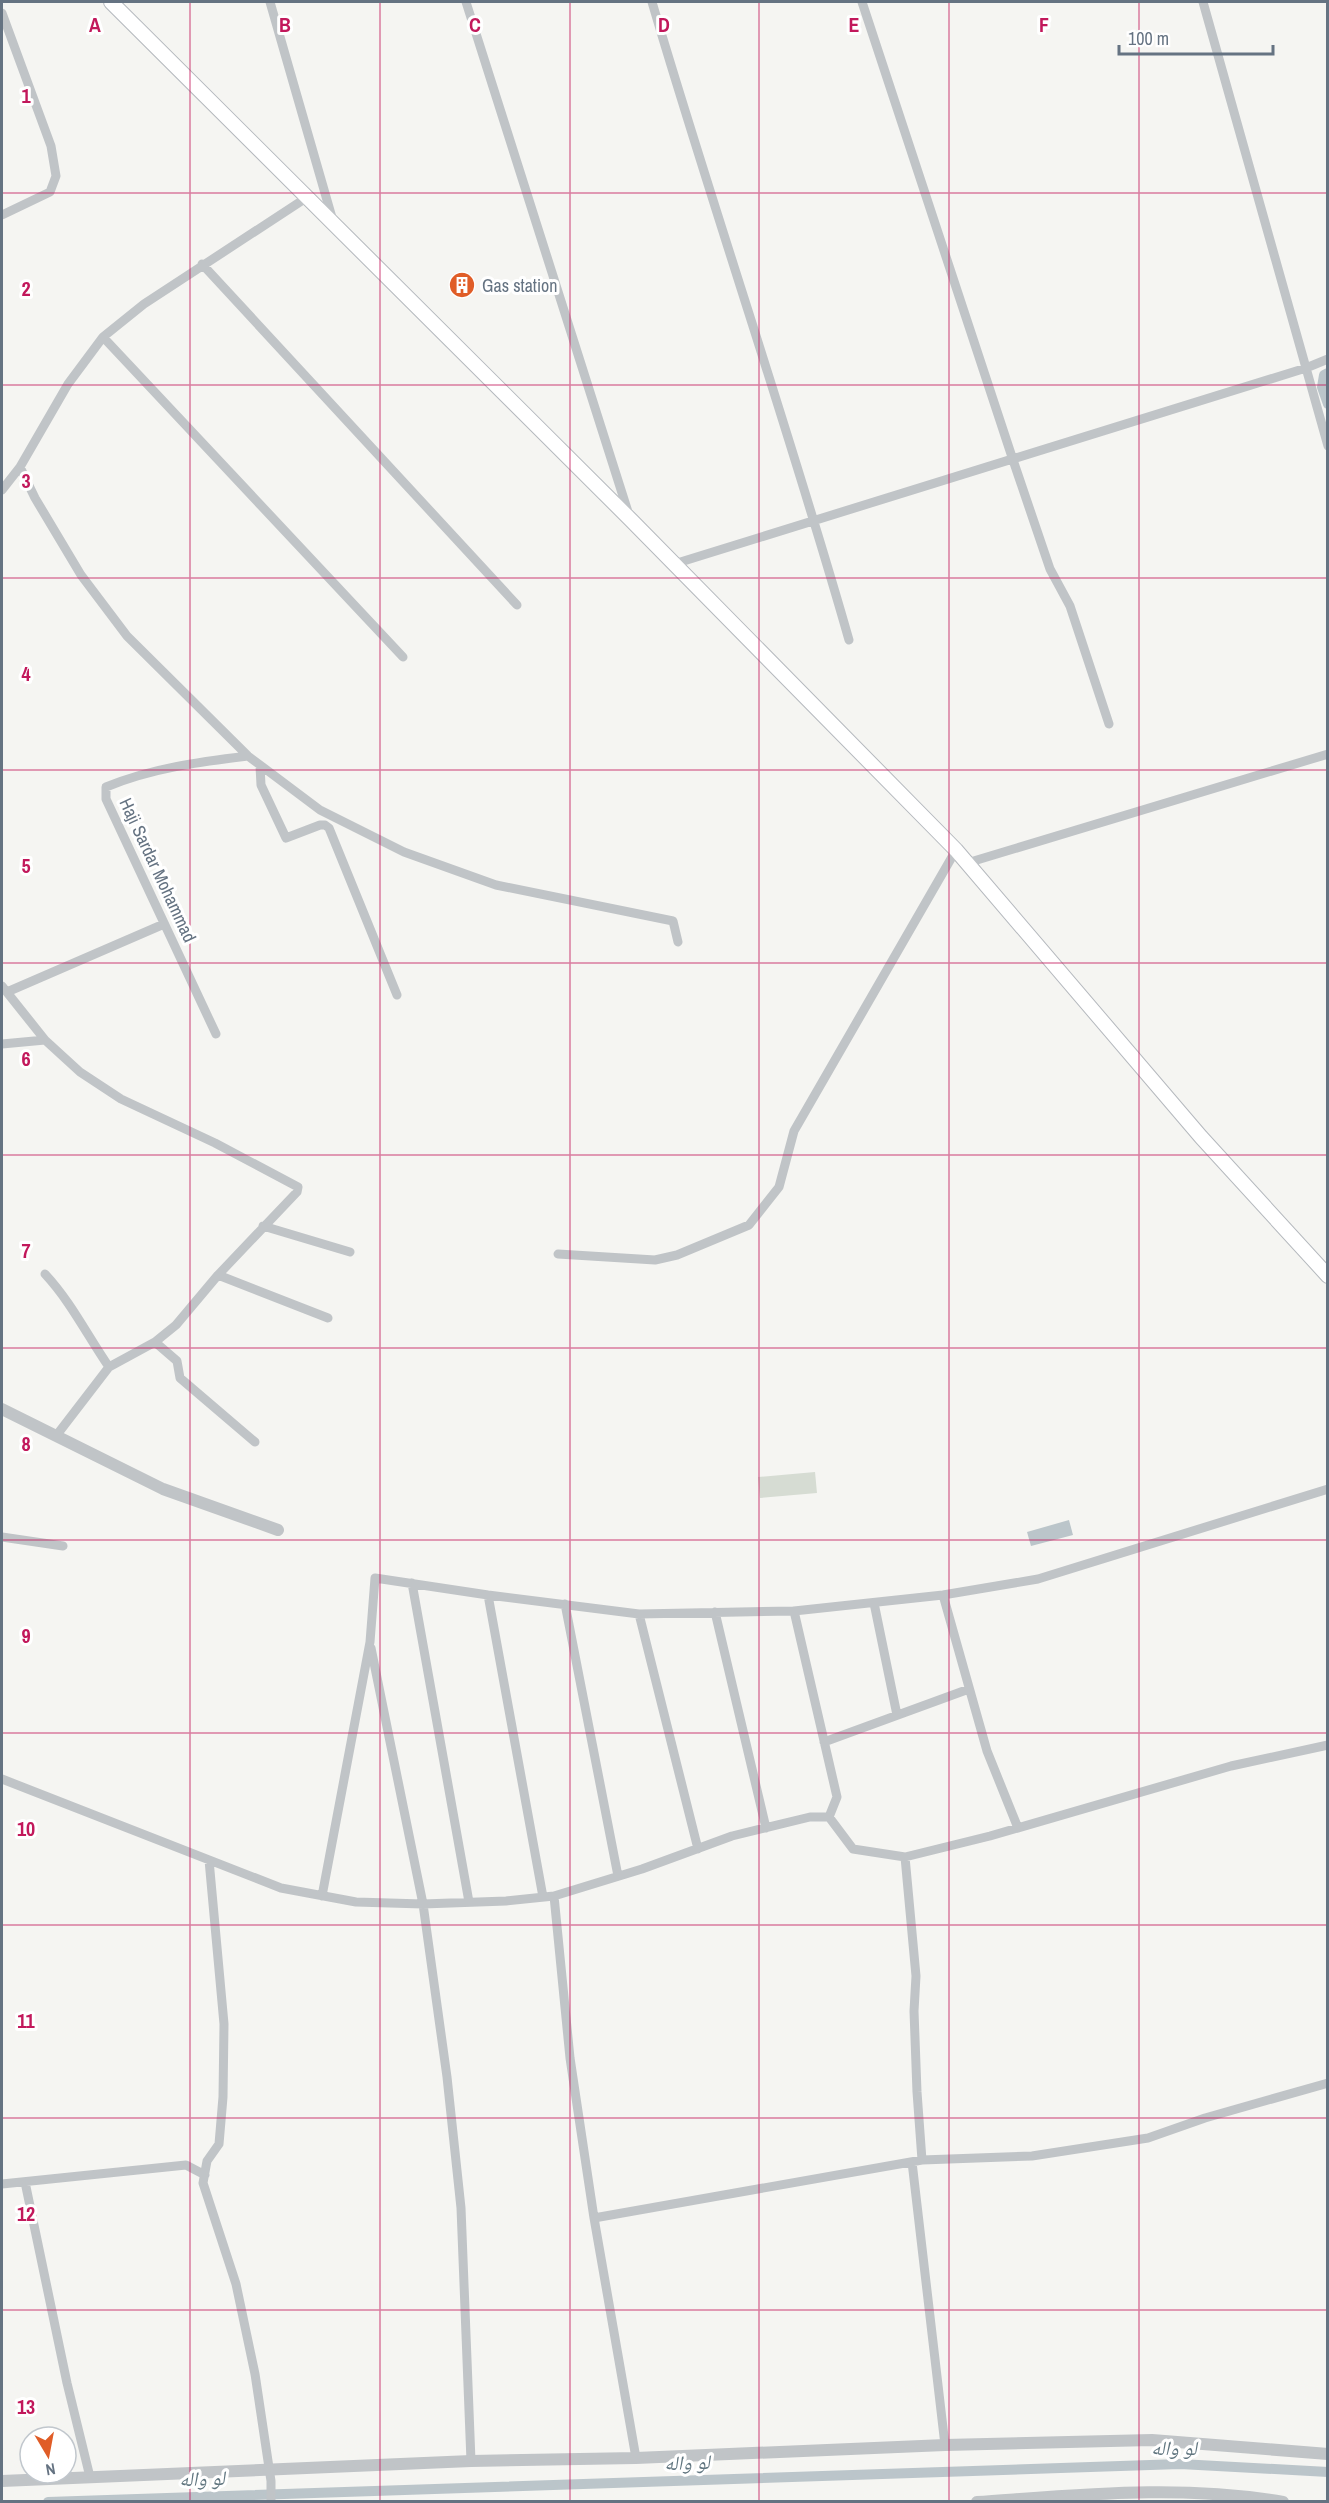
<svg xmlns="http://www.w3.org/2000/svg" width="1329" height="2503" viewBox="0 0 1329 2503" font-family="'Archivo Narrow','Noto Naskh Arabic',sans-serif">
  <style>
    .green { fill: #d6dcd3 }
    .water { fill: #bbc5ca }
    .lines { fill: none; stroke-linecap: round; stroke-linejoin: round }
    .canal { stroke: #bbc5ca; stroke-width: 10 }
    .secondary-casing { stroke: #b5b9be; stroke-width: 16 }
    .minor { stroke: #c0c4c7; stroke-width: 9 }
    .tertiary { stroke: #c0c4c7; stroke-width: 12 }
    .secondary { stroke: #fff; stroke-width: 14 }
    .grid { fill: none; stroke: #c2185b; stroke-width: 1.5; stroke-opacity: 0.55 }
    .labels { text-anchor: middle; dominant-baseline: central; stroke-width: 6; stroke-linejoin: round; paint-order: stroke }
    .poi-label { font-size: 18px; fill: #657382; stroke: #fff; text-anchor: start }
    .street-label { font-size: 18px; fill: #657382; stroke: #fff }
    .water-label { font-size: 20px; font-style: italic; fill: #60757f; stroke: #fff }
    .grid-label { font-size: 20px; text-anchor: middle; font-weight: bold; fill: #c2185b; stroke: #fff; stroke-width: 6; stroke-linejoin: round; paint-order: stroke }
  </style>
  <rect width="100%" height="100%" fill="#f5f5f2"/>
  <path class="green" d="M815 1472 817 1493 760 1498 758 1477Z"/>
  <path class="water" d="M1069 1520 1073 1535 1031 1546 1027 1532Z"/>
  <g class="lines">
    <path class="canal" d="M1328 373 1324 375 1322 387 1328 404
      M48 2502 1180 2464 1328 2472"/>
    <g class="secondary-casing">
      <path id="secondary" d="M111 2 631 520 956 850 1201 1137 1328 1276"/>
    </g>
    <path class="minor" d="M270 2 333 221
      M466 2 629 515
      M652 2C715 215 788 426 849 640
      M862 2 1013 460 1050 569 1070 606 1109 724
      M1203 2 1328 446
      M2 13 51 146 56 176 50 192 2 215
      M202 264 517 605
      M103 337 403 657
      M20 467 35 498 81 575 127 636 248 756 320 810 404 852 496 885 673 921 678 942
      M2 490 20 467 68 384 103 337 144 304 306 198
      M674 564 1306 368 1328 359
      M260 766 261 785 286 838 320 825H325L329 828 397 995
      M967 863 1328 754
      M2 986 45 1040 80 1072 121 1099 215 1143 298 1187 297 1192 218 1275 176 1325 155 1342 109 1367 56 1436
      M7 992 164 924
      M216 1034 106 799V787C152 768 199 762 248 756
      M2 1044 45 1040
      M263 1226 350 1252
      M558 1254 655 1260 677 1255 749 1225 779 1187 794 1131 956 850
      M45 1274C71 1302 87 1335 109 1367
      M218 1275 328 1318
      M155 1342 177 1361 180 1378 255 1442
      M2 1537 63 1546
      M412 1583 469 1902
      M488 1595 543 1897
      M943 1595 987 1751 1018 1828
      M874 1603 897 1715
      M565 1604 618 1876
      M794 1611 837 1797 829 1817
      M715 1612 766 1828
      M639 1614 698 1849
      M371 1648 423 1904 447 2077 461 2208 471 2461
      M824 1742 969 1689
      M2 1779 281 1888 356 1902 423 1904 506 1901 554 1896 642 1869 732 1836 810 1817H829L853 1849 905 1857 990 1836 1231 1766 1328 1745
      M905 1857 916 1976 914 2011 917 2092 922 2160
      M209 1860 224 2024 223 2097 219 2144 207 2161 203 2183 236 2284 255 2374 271 2481V2502
      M322 1896 370 1642 375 1578 488 1595 639 1614 794 1611 943 1595 1038 1579 1328 1489
      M554 1896 570 2058 594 2218 636 2458
      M912 2162 945 2445
      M25 2182 67 2383 90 2477
      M2 2184 186 2165 205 2175
      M594 2218 922 2160 1032 2156 1148 2138 1205 2118 1328 2083"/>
    <path class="tertiary" d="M2 1409 163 1489 278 1530
      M2 2481 471 2461 636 2458 945 2445 1152 2440 1328 2454
      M977 2502C1079 2495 1182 2484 1283 2502"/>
    <use href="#secondary" class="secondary"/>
  </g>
  <path class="grid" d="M190 2V2502M380 2V2502M570 2V2502M759 2V2502M949 2V2502M1139 2V2502M2 193H1328M2 385H1328M2 578H1328M2 770H1328M2 963H1328M2 1155H1328M2 1348H1328M2 1540H1328M2 1733H1328M2 1925H1328M2 2118H1328M2 2310H1328"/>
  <defs>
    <g id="building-disc" transform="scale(1.35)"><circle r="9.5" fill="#e05d27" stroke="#fff"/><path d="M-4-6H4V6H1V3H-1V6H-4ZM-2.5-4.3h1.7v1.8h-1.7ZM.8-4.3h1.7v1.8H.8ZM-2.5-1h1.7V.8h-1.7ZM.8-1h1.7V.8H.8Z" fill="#fff"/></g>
  </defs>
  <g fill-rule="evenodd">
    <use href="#building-disc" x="462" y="285"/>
  </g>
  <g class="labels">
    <g class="poi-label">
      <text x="482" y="285">Gas station</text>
    </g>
    <g class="street-label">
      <text transform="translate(158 870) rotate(65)">Haji Sardar Mohammad</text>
    </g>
    <g class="water-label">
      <text x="1174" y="2447">لو واله</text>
      <text transform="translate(687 2462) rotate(-2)">لو واله</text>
      <text transform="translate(202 2478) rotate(-2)">لو واله</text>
    </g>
  </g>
  <g class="grid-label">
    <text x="95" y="32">A</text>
    <text x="285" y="32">B</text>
    <text x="475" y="32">C</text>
    <text x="664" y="32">D</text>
    <text x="854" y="32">E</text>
    <text x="1044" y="32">F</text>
    <text x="26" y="103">1</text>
    <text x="26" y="296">2</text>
    <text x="26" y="488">3</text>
    <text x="26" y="681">4</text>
    <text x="26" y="873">5</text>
    <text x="26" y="1066">6</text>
    <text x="26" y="1258">7</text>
    <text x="26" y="1451">8</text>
    <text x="26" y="1643">9</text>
    <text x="26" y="1836">10</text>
    <text x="26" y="2028">11</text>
    <text x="26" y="2221">12</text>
    <text x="26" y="2414">13</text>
  </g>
  <rect width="1329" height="2503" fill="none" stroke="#657382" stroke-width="6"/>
  <g transform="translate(48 2455) rotate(170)"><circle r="28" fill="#ffffff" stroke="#c1c7cd" stroke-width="1.5"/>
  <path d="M0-4.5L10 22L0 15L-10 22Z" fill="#e05d27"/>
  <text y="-9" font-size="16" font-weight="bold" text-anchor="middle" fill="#657382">N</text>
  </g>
  <path d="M1119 45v9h154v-9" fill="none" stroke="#657382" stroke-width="3"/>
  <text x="1128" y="45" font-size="18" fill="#657382" stroke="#ffffff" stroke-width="4.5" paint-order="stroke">100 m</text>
</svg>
